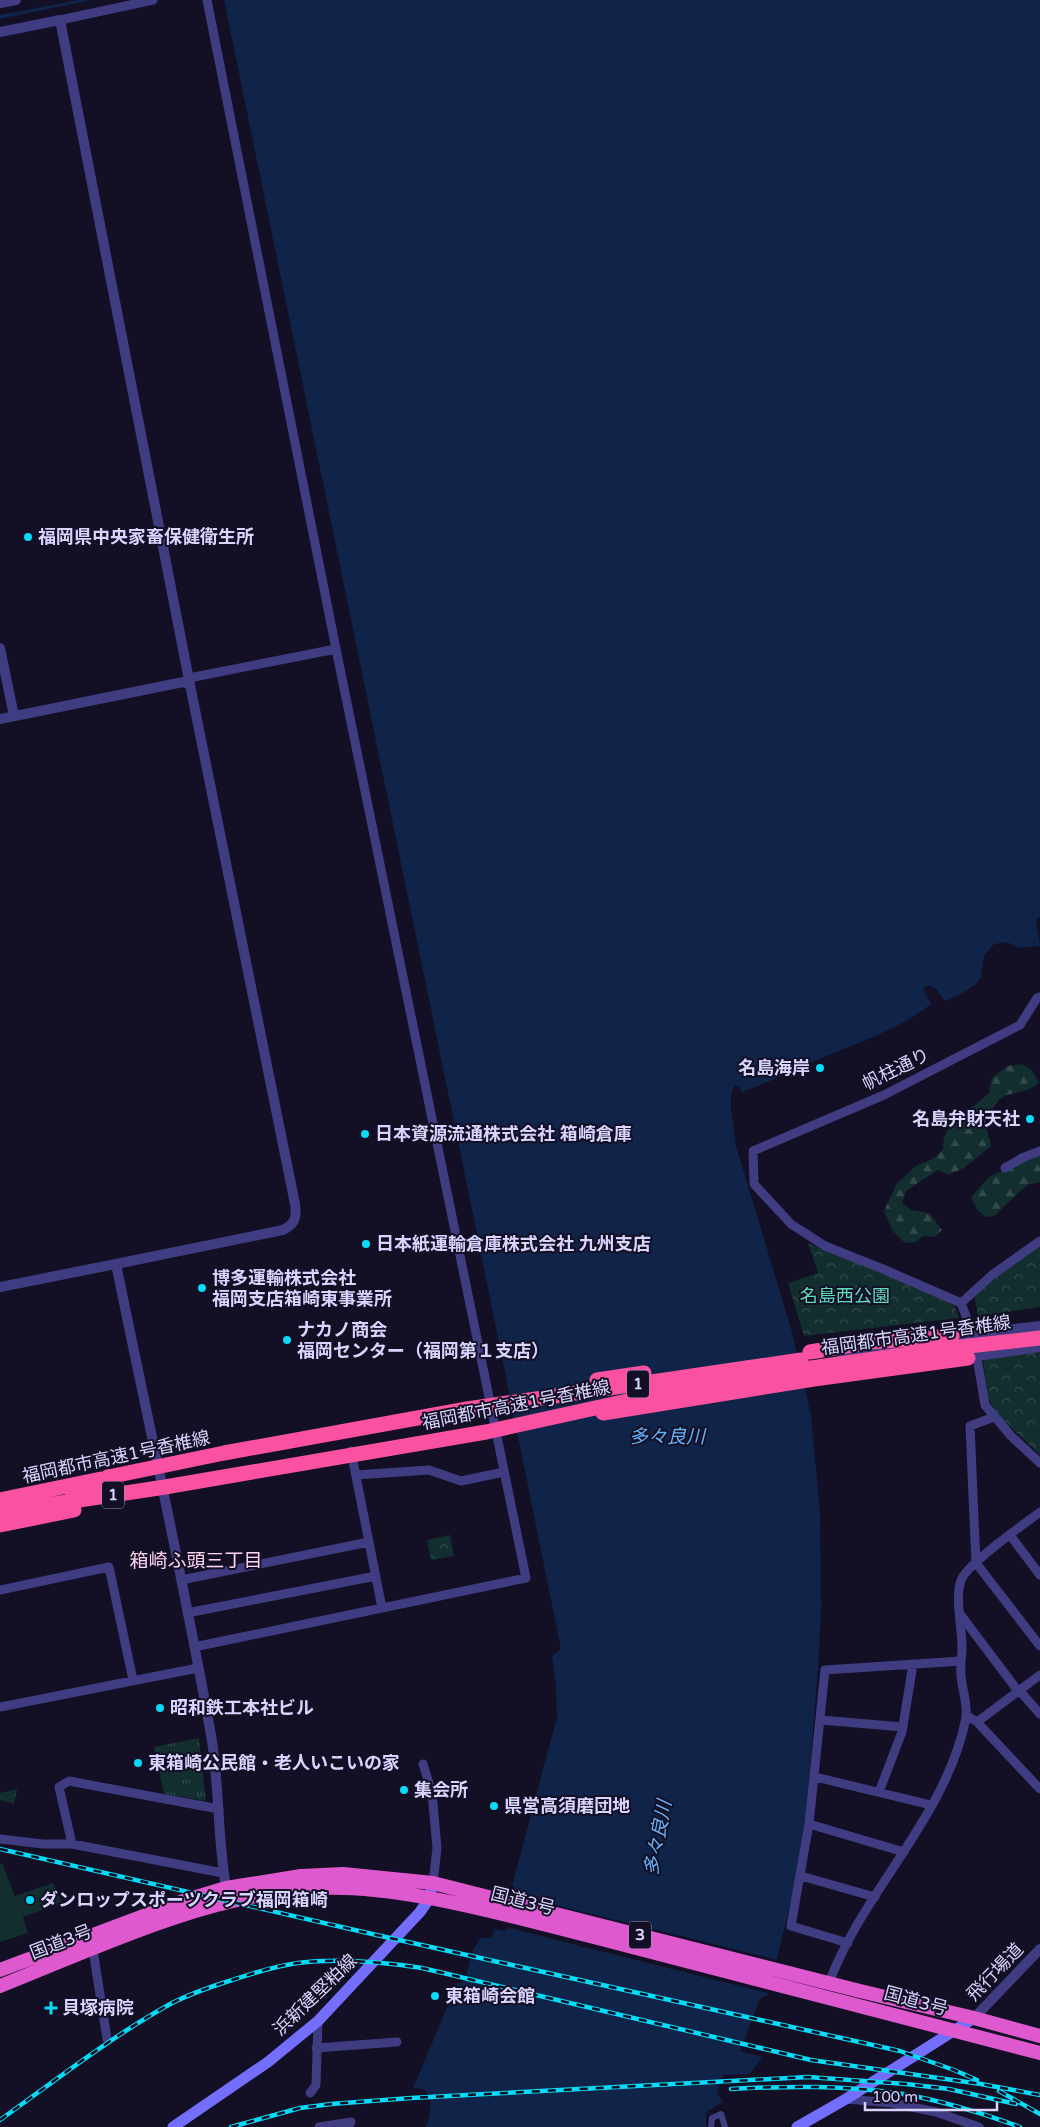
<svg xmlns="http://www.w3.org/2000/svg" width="1040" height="2127" viewBox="0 0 1040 2127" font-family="'Varela Round','Noto Sans JP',sans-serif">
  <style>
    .grass { fill: url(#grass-tufts) }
    .forest { fill: url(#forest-firs) }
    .park { fill: url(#park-crowns) }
    .pitch { fill: #122e2e }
    .water { fill: #0f2448 }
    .pier { fill: #130f24 }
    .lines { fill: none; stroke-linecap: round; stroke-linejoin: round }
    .pedestrian { stroke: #3f3c82; stroke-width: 6 }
    .minor { stroke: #3f3c82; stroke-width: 9 }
    .tertiary { stroke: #3f3c82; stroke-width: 10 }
    .secondary { stroke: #736efb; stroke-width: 11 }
    .trunk { stroke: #de58ce; stroke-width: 14 }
    .motorway { stroke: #fa52a0; stroke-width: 15 }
    .rail-casing { stroke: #07dbf7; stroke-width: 4.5 }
    .rail { stroke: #130f24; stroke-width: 2.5; stroke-dasharray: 8; stroke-linecap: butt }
    .motorway-bridge { stroke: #fa52a0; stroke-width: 15 }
    .poi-dot { fill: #07dbf7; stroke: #130f24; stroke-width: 2 }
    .labels { text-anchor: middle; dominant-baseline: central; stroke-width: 4; stroke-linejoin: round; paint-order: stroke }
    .shield { fill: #130f24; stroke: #9e99bd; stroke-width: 1 }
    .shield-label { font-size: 16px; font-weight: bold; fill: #d9d4fe }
    .poi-label { font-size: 18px; font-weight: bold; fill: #d9d4fe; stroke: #130f24; text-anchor: start }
    .street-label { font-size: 18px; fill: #d9d4fe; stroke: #130f24 }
    .park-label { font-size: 18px; fill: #61dcbf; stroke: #130f24 }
    .water-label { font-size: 19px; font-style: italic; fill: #65b3fb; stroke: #130f24 }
    .neighbourhood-label { font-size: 19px; fill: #fed6ef; stroke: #130f24 }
  </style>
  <defs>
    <pattern id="grass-tufts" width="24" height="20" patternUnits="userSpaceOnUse" patternTransform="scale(1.25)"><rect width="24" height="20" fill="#122e2e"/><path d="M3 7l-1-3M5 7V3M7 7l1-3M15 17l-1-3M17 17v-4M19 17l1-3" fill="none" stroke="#344b4d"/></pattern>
    <pattern id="forest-firs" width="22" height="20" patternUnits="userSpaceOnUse" patternTransform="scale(1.25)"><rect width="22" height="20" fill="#122e2e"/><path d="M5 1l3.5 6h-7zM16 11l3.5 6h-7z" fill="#344b4d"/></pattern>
    <pattern id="park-crowns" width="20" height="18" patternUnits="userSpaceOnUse" patternTransform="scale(1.25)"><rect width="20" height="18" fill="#122e2e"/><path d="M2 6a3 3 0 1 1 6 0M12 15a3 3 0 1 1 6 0" fill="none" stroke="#344b4d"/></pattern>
  </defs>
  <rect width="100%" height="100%" fill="#130f24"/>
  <path class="grass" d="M199 1738 206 1801 164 1794 154 1747Z"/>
  <path class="forest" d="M1022 1064 1032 1070 1039 1082C1031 1093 1014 1091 1003 1097 994 1102 989 1115 985 1123L991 1146 964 1168 949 1175 938 1170 906 1191 902 1203 911 1210 929 1213 942 1230 934 1237 923 1236 916 1242 905 1243 892 1230 884 1211 897 1183 916 1166 934 1158 943 1149 944 1137 950 1126 989 1093 992 1078 1007 1066Z
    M1040 1147V1182L1027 1185 994 1216 986 1217 978 1211 971 1197 989 1177 1002 1171Z"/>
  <path class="park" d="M808 1243 940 1297 955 1307 959 1318 804 1336 788 1283 818 1273Z
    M1040 1245V1307L978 1316 974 1294 992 1277Z
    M1040 1351V1455L997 1414 988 1398 983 1359Z
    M450 1535 454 1556 431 1560 427 1540Z
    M17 1789 14 1804 0 1800V1793Z"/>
  <path class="pitch" d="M2 1863 15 1896 53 1883 62 1903 23 1917 28 1933 0 1942V1864Z"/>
  <path class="water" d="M0 0H91L0 19Z
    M224 0H1040V917L1037 918C1035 926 1040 937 1040 946L1019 948 1007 942 994 944 984 956 981 977 975 985 959 995 945 1001 936 989 928 985 923 989 931 1004C897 1031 856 1043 817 1060 792 1070 768 1083 742 1092L739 1086 734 1085 731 1095V1109L736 1146 792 1332 811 1415 820 1513 821 1609 818 1670 806 1815 793 1893 768 1994 760 1999 740 2051 762 2057 750 2074 723 2075 717 2094 723 2102 706 2112V2127H426C430 2115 435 2098 423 2089L413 2088 457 1984 465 1980 472 1952 480 1938H491L495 1929 503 1931 515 1887 512 1886 557 1717 556 1686 552 1656 561 1649 467 1185Z"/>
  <path class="pier" d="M0 0H78L0 15Z
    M510 1891 515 1892 518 1896 778 1960 771 1994 585 1947 583 1948 580 1946 510 1928 506 1929 505 1931 496 1929V1927L501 1929Z"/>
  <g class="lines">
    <path class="pedestrian" d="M711 2127 712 2118 721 2114 725 2127"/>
    <path class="minor" d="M60 20 153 0
      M189 678 336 649
      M1040 997 1037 998 1020 1025 884 1095 753 1151 754 1184 791 1224 825 1246 883 1269 961 1303 973 1334 985 1405 1011 1436 1040 1463
      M1005 1168 1022 1158 1040 1151
      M961 1303 992 1275 1040 1241
      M994 1417 970 1426 976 1563 1040 1646
      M351 1451 382 1608
      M356 1475 429 1470 461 1481 504 1472
      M1010 1535 1040 1575
      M181 1580 369 1542
      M0 1590 109 1567 133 1680
      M187 1613 376 1576
      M960 1614 1018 1691
      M194 1647 526 1578 336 649 207 0
      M1019 1690 1040 1714
      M0 1707 198 1668
      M966 1715 977 1722 1040 1789
      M821 1720 903 1727
      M977 1722 1040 1675
      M423 1764 432 1793 437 1848 433 1883
      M815 1777 931 1805
      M879 1792 902 1732 913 1664
      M809 1824 904 1852
      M0 1839 43 1844H72L223 1873
      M72 1844 59 1787 69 1781 219 1809
      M801 1876 875 1897
      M848 1943 791 1926 809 1824 825 1670 961 1661
      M93 1950 107 2039
      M829 1983C863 1890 946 1818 966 1718 968 1705 962 1689 961 1676 960 1666 962 1656 962 1646 962 1628 954 1594 962 1578 971 1561 1023 1525 1040 1512
      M316 2048 397 2042
      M310 2093 316 2085 318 2021
      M846 2099 892 2103 936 2112 979 2127
      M319 2127 351 2122 348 2127"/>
    <path class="tertiary" d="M0 3 16 0
      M0 32 60 20 190 685
      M0 648 14 716
      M0 719 183 682 190 685 295 1204C297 1218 295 1224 283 1230L116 1264C148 1421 183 1577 211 1735 220 1787 217 1841 227 1893
      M0 1287 116 1264
      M947 1337 1040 1326
      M842 1357 896 1346
      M962 1358 1040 1347
      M974 2018 1040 1949"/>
    <path class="secondary" d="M173 2127 268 2062 318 2021 420 1912 429 1899 431 1891
      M797 2127 846 2099 974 2018"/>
    <path class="trunk" d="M0 1970 186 1900 226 1888 301 1876 343 1874 433 1883 860 1991 974 2018 1040 2036
      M0 1986C98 1947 197 1899 303 1889 392 1881 502 1914 590 1936 740 1974 890 2015 1040 2053"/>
    <path class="motorway" d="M810 1352 870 1342 952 1336
      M603 1413 814 1379 968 1358
      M71 1499 80 1497 108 1477
      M0 1500 101 1479"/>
    <g class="rail-casing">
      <path id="rail" d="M0 1849 381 1936 900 2051 954 2070 977 2080
        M731 2089C788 2086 846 2085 903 2094 943 2101 982 2113 1020 2127
        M999 2091 1040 2114
        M0 2120C56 2080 112 2036 172 2003 190 1994 210 1987 229 1981 251 1974 274 1966 298 1963 339 1958 382 1962 422 1968L811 2060 981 2084 1040 2095
        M231 2127 300 2108 331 2104 411 2098 808 2077 906 2084 949 2089 1016 2104"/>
    </g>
    <use href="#rail" class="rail"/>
    <path class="motorway-bridge" d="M597 1380 644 1373
      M108 1477 224 1453 467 1409 801 1360
      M0 1512 165 1487 486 1432 650 1396 811 1368 951 1348 1040 1338
      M0 1525 74 1510"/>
  </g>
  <g class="poi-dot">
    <circle cx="28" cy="537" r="5"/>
    <circle cx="820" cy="1068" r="5"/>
    <circle cx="1030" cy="1119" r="5"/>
    <circle cx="365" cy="1134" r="5"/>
    <circle cx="366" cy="1244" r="5"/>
    <circle cx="202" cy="1288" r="5"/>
    <circle cx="287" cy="1340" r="5"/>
    <circle cx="160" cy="1708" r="5"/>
    <circle cx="138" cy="1763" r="5"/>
    <circle cx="404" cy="1790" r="5"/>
    <circle cx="494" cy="1806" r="5"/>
    <circle cx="30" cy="1900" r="5"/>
    <circle cx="435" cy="1996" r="5"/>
    <path d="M48.5 2000.5h5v5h5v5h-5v5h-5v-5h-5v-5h5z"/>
  </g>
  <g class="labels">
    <g class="shield">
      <rect x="627" y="1370.5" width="22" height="27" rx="4"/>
      <rect x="102" y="1481.5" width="22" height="27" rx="4"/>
      <rect x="629" y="1921.5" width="22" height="27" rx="4"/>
    </g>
    <g class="shield-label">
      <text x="638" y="1384">1</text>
      <text x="113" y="1495">1</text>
      <text x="640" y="1935">3</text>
    </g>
    <g class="poi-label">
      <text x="38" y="537">福岡県中央家畜保健衛生所</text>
      <text x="810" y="1068" text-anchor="end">名島海岸</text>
      <text x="1020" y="1119" text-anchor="end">名島弁財天社</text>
      <text x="375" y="1134">日本資源流通株式会社 箱崎倉庫</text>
      <text x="376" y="1244">日本紙運輸倉庫株式会社 九州支店</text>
      <text x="212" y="1278">博多運輸株式会社<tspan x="212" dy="21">福岡支店箱崎東事業所</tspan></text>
      <text x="297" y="1330">ナカノ商会<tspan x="297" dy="21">福岡センター（福岡第１支店）</tspan></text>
      <text x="170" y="1708">昭和鉄工本社ビル</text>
      <text x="148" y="1763">東箱崎公民館・老人いこいの家</text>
      <text x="414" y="1790">集会所</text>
      <text x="504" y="1806">県営高須磨団地</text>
      <text x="40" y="1900">ダンロップスポーツクラブ福岡箱崎</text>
      <text x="445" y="1996">東箱崎会館</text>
      <text x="62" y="2008">貝塚病院</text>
    </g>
    <g class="street-label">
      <text transform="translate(896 1069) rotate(-26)">帆柱通り</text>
      <text transform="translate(916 1335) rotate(-8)">福岡都市高速1号香椎線</text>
      <text transform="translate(516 1405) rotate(-11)">福岡都市高速1号香椎線</text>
      <text transform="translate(116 1457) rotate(-12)">福岡都市高速1号香椎線</text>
      <text transform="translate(523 1901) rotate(14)">国道3号</text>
      <text transform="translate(61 1942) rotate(-21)">国道3号</text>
      <text transform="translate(995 1972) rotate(-46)">飛行場道</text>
      <text transform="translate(315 1995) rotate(-44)">浜新建堅粕線</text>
      <text transform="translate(916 2001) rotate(15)">国道3号</text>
    </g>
    <g class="park-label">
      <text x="845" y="1296">名島西公園</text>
    </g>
    <g class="water-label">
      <text x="667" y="1437">多々良川</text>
      <text transform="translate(658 1838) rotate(-79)">多々良川</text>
    </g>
    <g class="neighbourhood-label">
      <text x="196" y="1561">箱崎ふ頭三丁目</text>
    </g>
  </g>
  <path d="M865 2102v8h132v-8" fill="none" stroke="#d9d4fe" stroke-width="2.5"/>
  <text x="872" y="2102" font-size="15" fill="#d9d4fe" stroke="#130f24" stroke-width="4" paint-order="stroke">100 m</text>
</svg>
